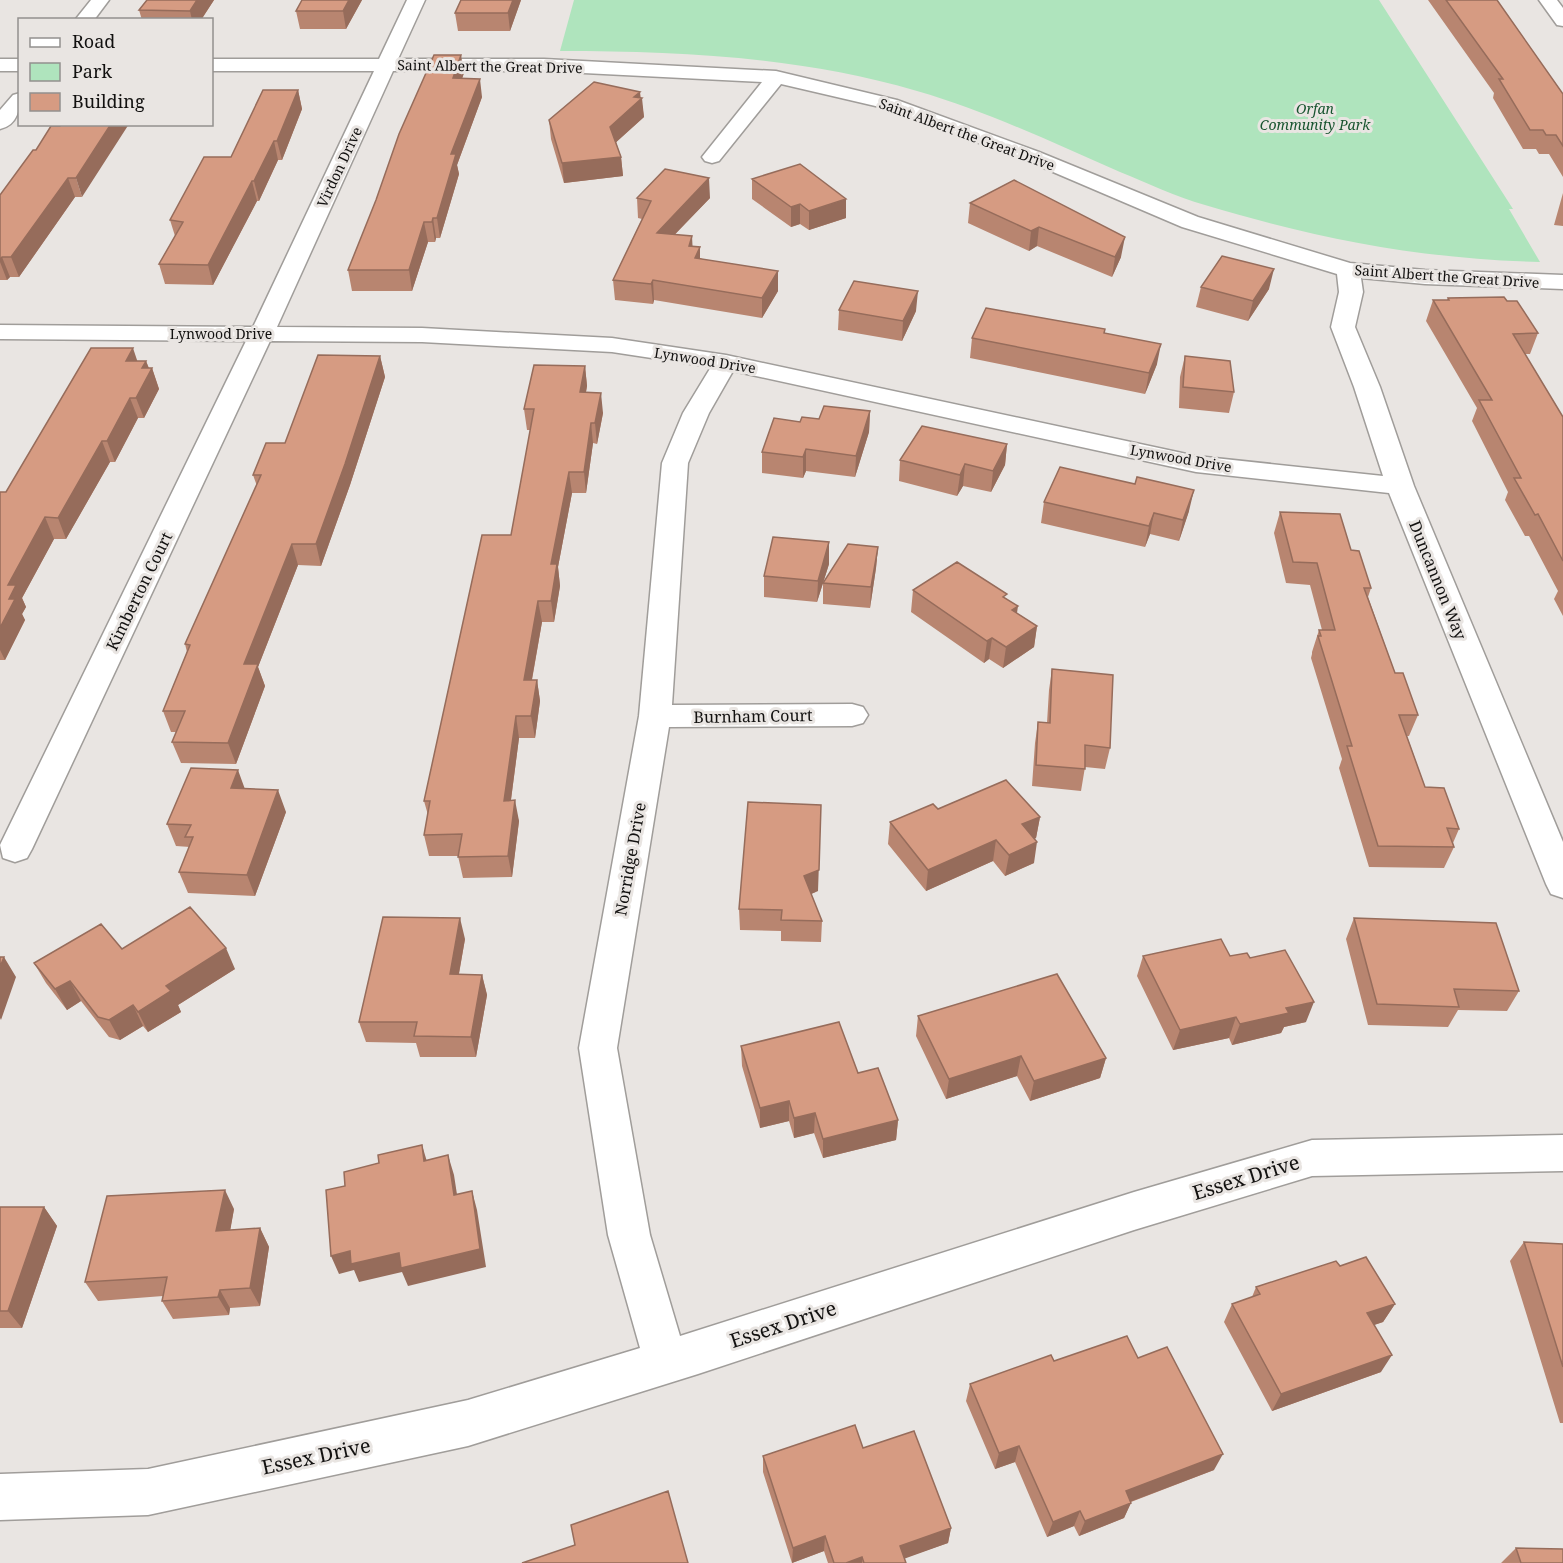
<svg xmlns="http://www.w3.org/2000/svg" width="1563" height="1563" viewBox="0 0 1563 1563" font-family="'Noto Serif',serif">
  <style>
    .green { fill: #afe4bd }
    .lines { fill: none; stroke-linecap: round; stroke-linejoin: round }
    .minor-casing { stroke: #a09d9a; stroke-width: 3 }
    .minor { fill: #fff; fill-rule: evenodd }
    .wall { fill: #b88570 }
    .shaded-wall { fill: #966c5b }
    .building { fill: #d69b82; stroke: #966c5b; stroke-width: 1.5 }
    .labels { text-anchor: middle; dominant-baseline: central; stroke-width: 6; stroke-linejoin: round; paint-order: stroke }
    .far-street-label { font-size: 14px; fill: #121110; stroke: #e9e5e2 }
    .far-park-label { font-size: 14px; font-style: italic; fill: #17542f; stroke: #e9e5e2 }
    .street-label { font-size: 16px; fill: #121110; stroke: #e9e5e2 }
    .near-street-label { font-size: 20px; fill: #121110; stroke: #e9e5e2 }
  </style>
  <rect width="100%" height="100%" fill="#e9e5e2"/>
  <path class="green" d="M574 0H1379L1513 209H1509L1540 262C1421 259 1319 239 1205 205 1176 197 1148 183 1120 172 1053 143 987 111 917 91 800 57 681 51 560 51Z"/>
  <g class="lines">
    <g class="minor-casing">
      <path id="minor" d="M91 0H109L94 20H75Z
        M407 0H425L398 59H544L776 71 897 100 1039 152 1198 217 1350 263 1425 270 1563 275V289L1425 284 1361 278 1363 292 1355 327 1380 387 1414 486 1563 842V898L1551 894 1546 884 1389 493 1196 472 733 371 709 413 688 463 672 705 852 704 863 707 868 715 863 723 852 726 669 727 617 1048 650 1235 680 1336 1134 1192 1312 1140 1563 1135V1171L1312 1176 1134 1230 698 1374 468 1446 148 1515 0 1520V1474L148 1469 468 1400 640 1348 608 1235 579 1048 639 716 662 463 683 413 711 367 612 352 422 342 270 341 32 849 27 858 15 862 3 858 0 845 246 341 0 339V325L253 327 374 71H212V59H379ZM393 71H544L762 82 702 157 705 161 712 163 719 161 781 84 884 108 1025 160 1182 227 1337 274 1339 292 1331 327 1354 387 1383 476 1196 456 726 355 612 338 422 328 277 327Z
        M1539 0H1557L1563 8V26L1557 25Z
        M0 59H20V71H0Z
        M20 93C20 109 18 125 0 129V110L13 95Z"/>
    </g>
    <use href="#minor" class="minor"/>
  </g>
  <path class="wall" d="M147 0H214L201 20H142L139 10Z
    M302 0H362L346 29H300L296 11Z
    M521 0 510 31H458L455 13Z
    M1428 0H1497L1563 94V177L1549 154H1539L1536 149H1523L1493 98 1494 93Z
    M464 73 462 78 482 97 457 165 459 174 440 238H436L435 242H428L412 291H352L348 270Z
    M298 90 302 109 282 160H278L259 201H257L213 285 165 284 159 264 175 236 170 220Z
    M640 92 644 117 616 142 621 157 623 176 564 183 551 139 549 120Z
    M60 126 82 197H75L19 277H10L7 280H0V195L36 150Z
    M752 179 846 218 809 230 800 224 791 227 752 199Z
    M1014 180 1121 257 1112 277 1037 246 1029 251 968 223 970 203Z
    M1563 193V226L1554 225Z
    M637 198H710L675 234 693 247 700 258 778 291 762 318 654 300 653 304 615 300 613 280 642 219 638 218Z
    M1201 287 1269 289 1248 321 1196 307Z
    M1448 298 1507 301 1538 333 1530 354H1525L1563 417V616L1554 599 1558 591 1529 536H1525L1505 500 1508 492 1472 421 1477 408 1426 321 1433 300H1447Z
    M839 310 916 311 902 341 838 330Z
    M1105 329V333L1157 364 1145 394 970 358 972 338Z
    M380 356 385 377 350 485 321 566 298 565 258 667 265 686 236 764 181 763 172 742 176 732H171L163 711 187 652 185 644 257 486 253 475 285 443Z
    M1185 356 1234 392 1229 413 1179 408 1180 377Z
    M138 361H146L149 368H152L159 389 144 418H138L115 462H110L66 539H54L22 598 26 607 22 614 25 620 5 660H0V492H6Z
    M585 366 587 386 586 392 603 413 597 444 593 443 586 493H572L558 567 560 586 554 622H542L532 680H537L540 701 535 738H519L511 800 519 821 512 877 463 878 458 856H429L424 835 428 815 424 801 511 535 531 430H527L524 409Z
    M870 411 869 432 855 477 806 471 803 478 762 473V452L800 422Z
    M1007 444 1005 465 991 492 963 486 957 496 899 481 900 460Z
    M1044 502 1189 511 1179 541 1150 534 1145 547 1041 523Z
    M1280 512 1351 550 1371 588 1368 597 1395 673 1418 715 1409 736H1407L1425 787 1459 829 1453 843 1454 847 1444 868 1369 867 1339 768 1342 759 1311 658 1312 654V652L1319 630H1322L1310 585 1286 583 1274 533Z
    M829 542V564L817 602 764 597V576Z
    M878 547 876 568 870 608 823 604V583Z
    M913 590 1006 598 1017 613 1037 626 1034 647 1003 668 989 659 984 663 911 612Z
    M1052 669 1110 748 1105 769 1085 767 1081 791 1032 786 1035 743 1038 722 1047 723 1049 690Z
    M245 789 286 812 255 896 188 893 179 872 190 847 176 846 167 824Z
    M938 809 1040 817 1036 838 1034 839V863L1005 876 993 861 926 891 888 844 890 822Z
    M818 891 811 894 822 921 821 942 781 941V931L740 930 739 909Z
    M1354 918 1519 991 1507 1011 1458 1010 1448 1027 1368 1025 1346 939Z
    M465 939 459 974 482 975 487 995 476 1057H420L416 1043 366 1042 359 1022Z
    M122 949 235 969 178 1005 181 1012 148 1032 143 1026 120 1040 109 1037 81 1001 67 1010 46 983 34 963Z
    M1143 956H1230L1250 958 1306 1022 1284 1027 1281 1033 1232 1045 1229 1038 1173 1050 1137 976Z
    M918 1016 1106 1058 1100 1078 1030 1101 1017 1076 946 1099 916 1036Z
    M741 1046 858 1073 898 1120 896 1140 823 1158 814 1133 794 1138 789 1121 760 1128 742 1066Z
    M0 1207H44L57 1226 22 1328H0Z
    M234 1209 230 1230 260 1228 269 1247 260 1306 230 1308 229 1315 173 1319 162 1301 163 1296 98 1301 85 1282Z
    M1524 1242 1563 1244V1423H1560L1510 1261Z
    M1340 1266 1395 1304 1383 1322 1374 1325 1381 1372 1272 1411 1224 1322 1232 1304 1252 1297 1256 1287Z
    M1138 1358 1214 1470 1131 1502 1124 1518 1079 1536 1074 1526 1047 1537 1015 1462 995 1469 966 1401 970 1384 1054 1361Z
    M863 1448 951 1528 948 1543 904 1558 906 1563H828L824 1551 792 1563 763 1472V1456Z
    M1516 1548 1563 1563H1501Z"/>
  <path class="shaded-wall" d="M197 0H214L201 20H192L190 11Z
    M349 0H362L346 29 343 11Z
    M513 0H521L510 31 508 13Z
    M461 55 464 73 456 97 453 78Z
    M480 79 482 97 457 165 459 174 440 238 437 218 451 154Z
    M298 90 302 109 282 160 277 141Z
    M640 92V100L642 98 644 117 612 146 610 127 634 97Z
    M111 124H129L82 197 76 178Z
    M274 141 278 160 259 201 254 181Z
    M621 157 623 176 564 183 562 163Z
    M68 178 75 197 19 277 11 257Z
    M709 178 710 198 658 252 657 233Z
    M252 181 257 201 213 285 208 265Z
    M846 199V218L809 230V211Z
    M800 204V224L791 227V207Z
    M433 218 436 238 435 242 432 222Z
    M424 222 428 242 412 291 409 270Z
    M1039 227 1037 246 1029 251 1031 231Z
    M692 236 693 255 689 246Z
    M1125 237 1121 257 1112 277 1115 257Z
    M700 247V267L695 258Z
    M2 257 10 277 7 280 0 262V260Z
    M1274 269 1269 289 1248 321 1253 301Z
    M778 271V291L762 318V298Z
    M653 280 654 300 653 304 651 284Z
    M918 291 916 311 902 341 903 321Z
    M1161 344 1157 364 1145 394 1149 373Z
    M133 348 140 369 126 361Z
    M380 356 385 377 350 485 321 566 316 544Z
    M146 361 150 372 152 368 159 389 144 418 136 398 142 368Z
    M585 366 587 386 582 413 580 392Z
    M601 393 603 413 597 444 595 423Z
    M130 398 138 418 115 462 107 441Z
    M870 411 869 432 855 477 856 456Z
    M591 423 593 443 586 493 584 472Z
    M102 441 110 462 66 539 58 518Z
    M1007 444 1005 465 991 492 993 471Z
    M806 449V471L803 478V457Z
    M965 464 963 486 957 496 960 475Z
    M569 472 572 493 558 567 560 586 554 622 551 601V564Z
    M1194 490 1189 511 1179 541 1183 520Z
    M1154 513 1150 534 1145 547 1149 526Z
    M45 517 54 539 22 598 26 607 22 614 25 620 5 660 0 650V628L9 599 8 585Z
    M829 542V564L817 602 818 581Z
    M292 544 298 565 258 667 265 686 236 764 228 743 244 664Z
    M878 547 876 568 870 608 871 587Z
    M538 601 542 622 528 701 524 680Z
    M1018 606 1015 627 1012 610Z
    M1037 626 1034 647 1003 668 1006 647Z
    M992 638 989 659 984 663 987 641Z
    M537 680 540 701 535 738 531 716Z
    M516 716 519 738 508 822 504 801Z
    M238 770 246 792 231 788Z
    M278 790 286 812 255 896 247 875Z
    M515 800 519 821 512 877 508 856Z
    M821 805 818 891 804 897V876Z
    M1040 817 1036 838 1018 846 1022 824Z
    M996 840 993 861 926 891 928 870Z
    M1037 842 1034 863 1005 876 1009 855Z
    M460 918 465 939 455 995 450 974Z
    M226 948 235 969 178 1005 181 1012 148 1032 138 1012 166 986Z
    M4 957 16 977 1 1020 0 1018V967Z
    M482 975 487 995 476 1057 471 1037Z
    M70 981 81 1001 67 1010 55 989Z
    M1314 1002 1306 1022 1284 1027 1281 1033 1232 1045 1240 1024 1286 1008Z
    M133 1005 143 1026 120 1040 109 1020Z
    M1236 1017 1229 1038 1173 1050 1180 1030Z
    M1021 1056 1017 1076 946 1099 949 1079Z
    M1106 1058 1100 1078 1030 1101 1034 1081Z
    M789 1101V1121L760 1128V1108Z
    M815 1113 814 1133 794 1138V1118Z
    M898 1120 896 1140 823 1158V1139Z
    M422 1145 428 1165 424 1161Z
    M448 1155 454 1175 460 1214 454 1195Z
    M225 1190 234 1209 227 1249 216 1231Z
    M472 1191 477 1210 486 1267 408 1286 402 1272 359 1282 354 1270 339 1274 331 1256 350 1251Z
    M44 1207 57 1226 22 1328 8 1311Z
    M260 1228 269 1247 260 1306 250 1288Z
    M220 1290 230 1308 229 1315 218 1297Z
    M1395 1304 1383 1322 1356 1331 1367 1313Z
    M1392 1355 1381 1372 1272 1411 1281 1394Z
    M1019 1446 1015 1462 995 1469 999 1453Z
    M1223 1454 1214 1470 1119 1506 1126 1491Z
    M1131 1503 1124 1518 1079 1536 1085 1521Z
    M1080 1511 1074 1526 1047 1537 1053 1522Z
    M951 1528 948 1543 898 1561 900 1546Z
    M825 1536 824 1551 792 1563 793 1548Z
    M862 1557V1563H846Z"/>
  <path class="building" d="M147 0H197L190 11 139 10Z
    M302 0H349L343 11H296Z
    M461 0H513L508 13H455Z
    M1446 0H1497L1563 94V146L1556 135H1546L1543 130H1530L1499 79H1503Z
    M434 55H461L453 78 480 79 451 154H456L437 218H433L432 222H424L409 270H348L376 200 399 134Z
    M594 82 640 92 634 97 642 98 610 127 621 157 562 163 549 120Z
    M263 90H298L277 141H274L254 181H252L208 265 159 264 183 222 170 220 204 157H231Z
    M61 124H111L76 178H68L11 257H2L0 260V195L33 150H36L51 126H60Z
    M800 164 846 199 809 211 800 204 791 207 752 179Z
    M665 169 709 178 657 233 692 236 689 246 700 247 695 258 778 271 762 298 653 280 651 284 613 280 651 201 637 198Z
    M1014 180 1125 237 1115 257 1039 227 1031 231 970 203Z
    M1222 256 1274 269 1253 301 1201 287Z
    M854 281 918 291 903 321 839 310Z
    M1504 297 1507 301H1517L1538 333 1513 334 1563 417V561L1538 514 1535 515 1514 478H1521L1479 400H1492L1433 300H1449L1448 298Z
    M986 308 1105 329 1104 333 1161 344 1149 373 972 338Z
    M91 348H133L126 361H146L142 368H152L136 398H130L107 441H102L58 518 45 517 8 585H16L9 599H15L0 628V492H6Z
    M318 355 380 356 345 464 316 544H292L244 664H258L228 743 172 742 185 711H163L190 645 185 644 261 475H253L266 443H285Z
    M1185 356 1230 361 1234 392 1183 387Z
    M534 365 585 366 580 392 601 393 595 423H591L584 472H569L551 564H557L551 601H538L524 680H537L531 716H516L504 801 515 800 508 856 458 857 462 834 424 835 430 801H424L482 535H511L534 409H524Z
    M824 406 870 411 856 456 806 449 803 457 762 452 774 418 800 422 802 417 819 419Z
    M922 426 1007 444 993 471 965 464 960 475 900 460Z
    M1060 467 1135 484 1137 477 1194 490 1183 520 1154 513 1149 526 1044 502Z
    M1280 512 1340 514 1351 550 1359 551 1371 588H1364L1395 673H1403L1418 715H1399L1425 787 1444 788 1459 829 1447 828 1454 847 1378 846 1347 746H1352L1318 636H1321L1319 630H1335L1317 563 1293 562Z
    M773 537 829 542 818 581 764 576Z
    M848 544 878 547 871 587 823 583Z
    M957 562 1007 594 1003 597 1018 606 1012 610 1037 626 1006 647 992 638 987 641 913 590Z
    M1052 669 1113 675 1110 748 1085 745V769L1036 765 1038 722 1050 723Z
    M191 768 238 770 231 788 278 790 247 875 179 872 193 837H185L191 825 167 824Z
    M1006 780 1040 817 1022 824 1037 842 1009 855 996 840 928 870 890 822 933 804 938 809Z
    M748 802 821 805 819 870 804 876 822 921 781 920 782 910 739 909Z
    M190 907 226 948 166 986 171 991 138 1012 133 1005 109 1020 98 1017 70 981 55 989 34 963 101 924 122 949Z
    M383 917 460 918 450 974 482 975 471 1037 414 1036 417 1022H359Z
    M1354 918 1496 923 1519 991 1454 989 1459 1007 1377 1004Z
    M1221 939 1230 956 1247 953 1250 958 1285 950 1314 1002 1286 1008 1289 1013 1240 1024 1236 1017 1180 1030 1143 956Z
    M0 957H4L0 967Z
    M1057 974 1106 1058 1034 1081 1021 1056 949 1079 918 1016Z
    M839 1022 858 1073 878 1068 898 1120 823 1139 815 1113 794 1118 789 1101 760 1108 741 1046Z
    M422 1145 424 1161 448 1155 454 1195 472 1191 480 1249 401 1268 399 1253 351 1264 350 1251 331 1256 326 1190 345 1186 344 1172 379 1163 378 1155Z
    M225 1190 216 1231 260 1228 250 1288 220 1290 218 1297 162 1301 167 1277 85 1282 107 1196Z
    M0 1207H44L8 1311H0Z
    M1524 1242 1563 1244V1367Z
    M1366 1257 1395 1304 1367 1313 1392 1355 1281 1394 1232 1304 1260 1294 1256 1287 1336 1261 1340 1266Z
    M1127 1336 1138 1358 1167 1347 1223 1454 1126 1491 1131 1503 1085 1521 1080 1511 1053 1522 1019 1446 999 1453 970 1384 1051 1355 1054 1361Z
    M855 1425 863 1448 914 1431 951 1528 900 1546 906 1563H864L862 1557 846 1563H834L825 1536 793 1548 763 1456Z
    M668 1491 688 1563H522L575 1545 571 1525Z
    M1516 1548 1563 1549V1563H1521Z"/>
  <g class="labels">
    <g class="far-street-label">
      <text transform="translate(490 66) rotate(1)">Saint Albert the Great Drive</text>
      <text transform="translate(967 134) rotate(20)">Saint Albert the Great Drive</text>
      <text transform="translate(339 167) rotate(-65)">Virdon Drive</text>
      <text transform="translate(1447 276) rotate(4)">Saint Albert the Great Drive</text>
      <text x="221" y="333">Lynwood Drive</text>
      <text transform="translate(705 360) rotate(9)">Lynwood Drive</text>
      <text transform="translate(1181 458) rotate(10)">Lynwood Drive</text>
    </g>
    <g class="far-park-label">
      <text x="1315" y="108">Orfan<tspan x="1315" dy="16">Community Park</tspan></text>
    </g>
    <g class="street-label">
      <text transform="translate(1438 580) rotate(68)">Duncannon Way</text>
      <text transform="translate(139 591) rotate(-64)">Kimberton Court</text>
      <text transform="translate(753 716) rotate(-1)">Burnham Court</text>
      <text transform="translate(630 859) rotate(-80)">Norridge Drive</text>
    </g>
    <g class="near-street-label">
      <text transform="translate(1246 1177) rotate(-17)">Essex Drive</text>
      <text transform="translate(783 1324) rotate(-18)">Essex Drive</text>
      <text transform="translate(316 1456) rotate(-12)">Essex Drive</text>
    </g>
  </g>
  <rect x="18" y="18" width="195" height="108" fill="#e9e5e2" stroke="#93908e" stroke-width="1.5"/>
  <rect x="30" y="38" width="30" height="9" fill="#ffffff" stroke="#93908e" stroke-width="1.5"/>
  <text x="72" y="48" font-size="18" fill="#121110">Road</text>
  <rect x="30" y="63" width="30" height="18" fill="#afe4bd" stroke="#93908e" stroke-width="1.5"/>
  <text x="72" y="78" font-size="18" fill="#121110">Park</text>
  <rect x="30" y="93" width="30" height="18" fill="#d69b82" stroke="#93908e" stroke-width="1.5"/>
  <text x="72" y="108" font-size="18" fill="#121110">Building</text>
</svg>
